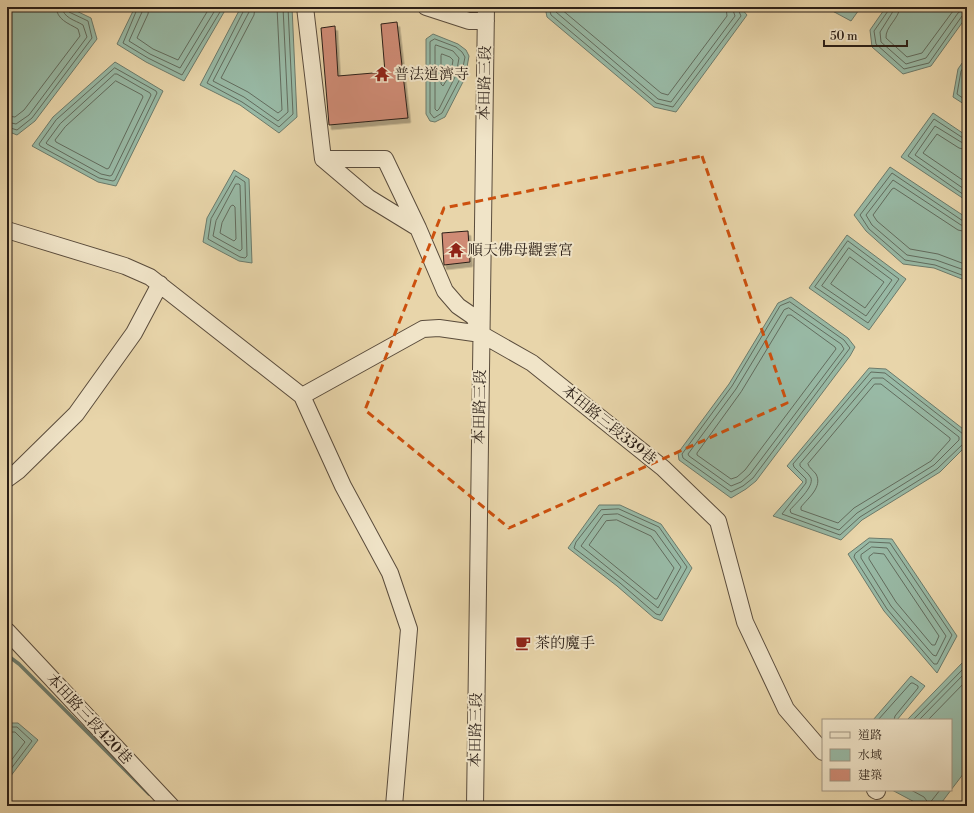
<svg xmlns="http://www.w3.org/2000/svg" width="974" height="813" viewBox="0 0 974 813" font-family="'Libre Bodoni','Noto Serif TC',serif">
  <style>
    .water { fill: #98b9a5; stroke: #6c7b6c }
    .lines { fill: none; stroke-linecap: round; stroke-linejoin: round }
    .shore { stroke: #626c5e; stroke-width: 1 }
    .stream { stroke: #6c7b6c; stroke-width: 3.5 }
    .building { fill: #cf8b75; stroke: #2b1f17; filter: url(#shadow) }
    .minor-casing { stroke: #5a4c3c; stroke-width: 18 }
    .minor { stroke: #f0e4c8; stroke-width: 16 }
    .marked { fill: none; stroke: #cc500e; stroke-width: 3; stroke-dasharray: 8 5; stroke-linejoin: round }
    .labels { text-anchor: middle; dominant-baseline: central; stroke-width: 4; stroke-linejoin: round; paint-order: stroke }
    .poi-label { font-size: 15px; fill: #2b1f17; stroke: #f0e4c8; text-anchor: start }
    .street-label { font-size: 15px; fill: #2b1f17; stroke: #f0e4c8 }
  </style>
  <defs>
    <filter id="shadow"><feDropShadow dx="2.5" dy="4.5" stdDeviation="0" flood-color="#0004"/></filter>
  </defs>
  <rect width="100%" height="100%" fill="#e8d5aa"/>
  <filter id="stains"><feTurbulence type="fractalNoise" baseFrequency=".005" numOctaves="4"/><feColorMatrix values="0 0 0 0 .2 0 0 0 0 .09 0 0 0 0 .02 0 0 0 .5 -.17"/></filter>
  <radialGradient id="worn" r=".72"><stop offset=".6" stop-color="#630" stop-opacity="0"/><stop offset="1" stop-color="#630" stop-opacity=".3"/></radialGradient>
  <path class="water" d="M7 7H68L91 18 97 39 35 121 17 135 7 131Z
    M135 7H227L184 81 146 62 117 44Z
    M241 7H292L297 117 279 133 240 105 200 85Z
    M545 7H740L747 15 676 112 654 107 547 17Z
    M825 7H861L851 21Z
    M886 7H967V16L931 66 903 74 872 47 870 30Z
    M433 34 458 44 466 50 469 56 465 78 445 117 435 122 430 121 426 114V39Z
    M967 56V106L953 97 958 69Z
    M115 62 163 91 116 186 98 182 32 146 53 117Z
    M933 113 967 136V201L901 157Z
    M890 167 967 218V281L934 268 903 264 866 231 854 215Z
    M234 170 249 179 252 263 239 261 203 242 207 218Z
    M847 235 906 279 869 330 809 288Z
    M791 297 848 338 855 347 850 356 756 481 746 489 731 498 679 460 678 453 729 384 778 303Z
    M869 368 886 369 967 432V445L940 472 862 520 841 540 773 516 803 482 787 466Z
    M599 505H620L661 524 692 568 662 621 654 618 617 586 568 548Z
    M869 538 892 539 957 636 937 673 884 611 848 554Z
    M964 661H967V769L951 790V720H907Z
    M911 676 925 686 897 720H873Z
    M7 723H18L38 740 7 781Z
    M892 790H951L939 806H922Z"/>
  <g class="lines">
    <path class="shore" d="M138 7 123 43 148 58 182 75 223 7
      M143 7 142 12 129 41 150 54 180 68 217 7
      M149 7 148 14 137 38 153 49 178 60 210 7
      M244 7V10L207 83 242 102 279 127 293 114 288 7
      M249 7V12L213 81 244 97 278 121 288 112 283 7
      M255 7 254 15 221 78 248 92 278 113 282 110 277 7
      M549 7 551 15 656 103 673 107 741 16 737 7
      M554 7 556 12 658 99 671 102 735 16 732 7
      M560 7 561 9 661 93 668 95 727 16 726 7
      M889 7 888 11 874 31 876 44 904 69 929 63 962 16 967 14
      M894 7 892 13 880 32 881 42 906 64 926 58 958 13 962 10 967 9
      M900 7C899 19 885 27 886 38L907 57 922 53 956 7
      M435 39 456 47 462 52 465 57 461 77 442 113 434 118 430 113V42Z
      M436 45 453 51 459 58 456 75 439 109 437 111 435 109V47Z
      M442 54 450 57 453 60 451 73 443 86 441 84V56Z
      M967 63 961 71 957 94 967 101
      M115 68 156 91 157 93 115 180 113 181 99 178 40 146 39 144 56 120Z
      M115 74H117L150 93 151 95 112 175 110 176 101 174 47 144 46 143 60 124Z
      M116 81 142 95 143 97 109 168 107 169 56 142 55 140 65 127Z
      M7 116 15 117 24 110 80 36 78 29C68 23 57 20 56 7
      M7 122 16 124 29 115 87 37 83 25C75 20 63 18 62 7
      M7 127 17 130 32 118 92 38 88 21 69 12 67 7
      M967 139 963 138 934 119 908 156 967 197
      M967 144 961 142 935 126 915 155 967 191
      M967 150 959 148 937 134 923 153 967 183
      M236 176 245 182 247 256 245 258 240 257 208 239 211 219Z
      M236 184H239L240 185 242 249 240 251 213 236 216 221Z
      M231 206 233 205 235 207 236 239 234 241 220 233 222 223Z
      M967 221H963L892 173 860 215 869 229 905 260 935 265 967 277
      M967 226 961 225 893 180 866 215 872 225 907 255 936 260 967 271
      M967 232 958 230 894 188 892 189 873 215 877 221 910 249 938 254 967 265
      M848 241 899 279 868 323 815 287Z
      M849 248 892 280 866 316 822 286Z
      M850 257 884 282 865 308 831 284Z
      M790 302 844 340 850 348 753 478 743 486 731 492 683 458 682 454 732 386 780 306Z
      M789 308 841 344 844 349 750 474 741 482 731 486 689 456 688 454 736 389 784 310Z
      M788 315H791L835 347 836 349 745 470 737 477 731 479 697 455V453L741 392Z
      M873 378H883L959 437V440L934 465 857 513 839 530 791 513 790 510C796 503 814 487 811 478 809 474 804 470 800 466V464Z
      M875 384H881L950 438V440L931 461 854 508 838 523 801 510V507C808 498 823 487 816 474 813 470 809 468 808 464Z
      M967 435 963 434 885 373 871 372 793 464 794 467 806 479V483L782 514 840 535 860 517 937 469 963 444 967 443
      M619 509 659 527 687 567 660 615 656 614 620 583 574 548 576 542 601 510Z
      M618 514 655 531 681 567 658 608 581 546 603 515Z
      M617 520 651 536 674 568 657 599H655L589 545 606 521Z
      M870 542 890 543 952 635 937 664H934L887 609 854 557 855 554Z
      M872 547 887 548 946 636 936 656 933 655 891 606 861 558V555Z
      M874 553 884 554 939 636 935 645H932L896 602 869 559V557Z
      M878 720 911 683H913L918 686V688L895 716 894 720
      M913 720 967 665
      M919 720 967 671
      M928 720 967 680
      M7 727H17L32 741 7 774
      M7 732H15L25 742 7 766
      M911 790 924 797 929 804 940 790"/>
    <path class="stream" d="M7 655 19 664 149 794"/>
  </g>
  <path class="building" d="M397 22 408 118 329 125 321 28 335 26 338 76 385 72 381 24Z
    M468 231 470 262 444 265 442 233Z"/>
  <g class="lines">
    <g class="minor-casing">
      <path id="minor" d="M305 7 323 159H385L418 228
        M426 7 469 21H486
        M323 159 369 198 418 228 445 291 458 306 474 317 481 334 532 363 663 468 718 521 745 622 786 709 823 752
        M7 230 125 266 150 277 302 396
        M7 479 18 471 76 414 134 333 160 284
        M7 631 171 806
        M875 790 877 791
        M394 806 409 629 390 573 343 486 302 396 423 329 439 328 481 334
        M475 806 486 7"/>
    </g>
    <use href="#minor" class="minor"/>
  </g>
  <path class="marked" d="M702 156 787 403 509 528 365 410 444 208Z"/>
  <defs>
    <g id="temple-bare" transform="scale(1.2)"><path d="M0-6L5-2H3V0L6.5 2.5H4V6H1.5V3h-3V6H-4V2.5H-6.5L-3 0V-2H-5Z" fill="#8f2418" stroke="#f0e4c8" stroke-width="2.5" paint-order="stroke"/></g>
    <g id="cafe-bare" transform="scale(1.2)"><path d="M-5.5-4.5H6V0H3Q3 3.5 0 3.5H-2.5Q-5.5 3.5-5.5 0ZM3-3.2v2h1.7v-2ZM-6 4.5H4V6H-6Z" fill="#8f2418" stroke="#f0e4c8" stroke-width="2.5" paint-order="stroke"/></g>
  </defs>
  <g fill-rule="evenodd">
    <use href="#temple-bare" x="382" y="74"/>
    <use href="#temple-bare" x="456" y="250"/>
    <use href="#cafe-bare" x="523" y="643"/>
  </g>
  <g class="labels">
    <g class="poi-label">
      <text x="394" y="74">普法道濟寺</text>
      <text x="468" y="250">順天佛母觀雲宮</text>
      <text x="535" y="643">茶的魔手</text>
    </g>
    <g class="street-label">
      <text transform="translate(485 83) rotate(-89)">本田路三段</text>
      <text transform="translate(480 407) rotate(-89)">本田路三段</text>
      <text transform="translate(609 425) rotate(39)">本田路三段339巷</text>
      <text transform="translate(89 719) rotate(47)">本田路三段420巷</text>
      <text transform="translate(476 730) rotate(-89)">本田路三段</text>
    </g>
  </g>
  <rect width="974" height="813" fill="none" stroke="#e8d5aa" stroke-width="24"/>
  <rect x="8" y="8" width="958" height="797" fill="none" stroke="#2b1f17" stroke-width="2"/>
  <rect x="12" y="12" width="950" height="789" fill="none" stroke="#2b1f17"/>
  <rect x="822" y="719" width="130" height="72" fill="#f0e4c8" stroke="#a19581"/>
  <rect x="830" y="732" width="20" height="6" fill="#f0e4c8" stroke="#a19581"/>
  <text x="858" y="739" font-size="12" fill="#2b1f17">道路</text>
  <rect x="830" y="749" width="20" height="12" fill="#98b9a5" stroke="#a19581"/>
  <text x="858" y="759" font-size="12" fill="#2b1f17">水域</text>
  <rect x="830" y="769" width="20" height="12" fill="#cf8b75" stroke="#a19581"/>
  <text x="858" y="779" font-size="12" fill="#2b1f17">建築</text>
  <path d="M824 40v6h83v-6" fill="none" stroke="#2b1f17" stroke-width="2"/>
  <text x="830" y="40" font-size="12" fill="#2b1f17" stroke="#f0e4c8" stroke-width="3" paint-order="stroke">50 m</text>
  <rect width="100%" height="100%" filter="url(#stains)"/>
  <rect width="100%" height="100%" fill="url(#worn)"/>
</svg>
